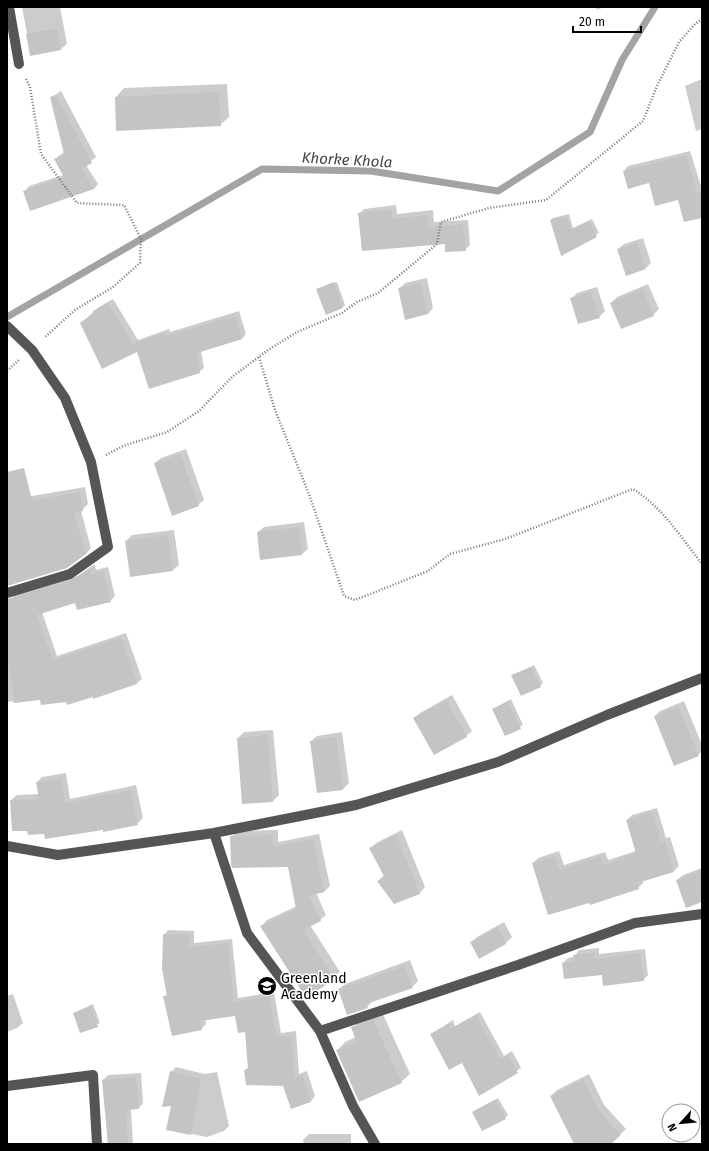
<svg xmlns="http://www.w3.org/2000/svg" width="709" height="1151" viewBox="0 0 709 1151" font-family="'Fira Sans',sans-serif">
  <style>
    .shadow { fill: #0003 }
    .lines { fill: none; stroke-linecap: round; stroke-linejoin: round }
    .stream { stroke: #a3a3a3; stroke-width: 7 }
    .building { fill: #c4c4c4 }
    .path { stroke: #777; stroke-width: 2.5; stroke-dasharray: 1 2; stroke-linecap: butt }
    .minor { stroke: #555; stroke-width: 10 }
    .labels { text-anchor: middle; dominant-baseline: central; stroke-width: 3; stroke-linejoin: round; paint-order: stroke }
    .poi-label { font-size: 14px; fill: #000; stroke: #fff; text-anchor: start }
    .water-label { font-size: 15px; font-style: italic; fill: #444; stroke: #fff }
  </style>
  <rect width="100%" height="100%" fill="#fff"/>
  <path class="shadow" d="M22 7H60L67 44 61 49 31 55Z
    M596 7H604L597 10Z
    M702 79V129L696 131 685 86Z
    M227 84 229 117 220 125 116 97 124 88Z
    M61 91 96 157 86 165 98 184 94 189 25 191 29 186 63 175 55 159 64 152 51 98Z
    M690 151 702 189V217L679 198 624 171 628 166Z
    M396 205 397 214 433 210 434 222 468 220 470 245 465 250 359 214 364 209Z
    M569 214 573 228 592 219 599 233 561 254 551 220 553 218Z
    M643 238 651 263 646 268 618 249 624 244Z
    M427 278 433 308 428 314 399 289 405 283Z
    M337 282 345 305 343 307 317 289Z
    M648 284 659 309 653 315 611 303 617 297Z
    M597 287 605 311 599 317 571 299 577 293Z
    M113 299 138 340 169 329 170 332 239 311 246 334 242 339 201 351 204 368 199 372 137 351 81 323 99 307Z
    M186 449 204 500 198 505 155 463 161 458Z
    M85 487 88 504 81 511 91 548 86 554 7 526 26 497Z
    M304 522 308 549 302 554 258 532 264 527Z
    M174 530 179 565 173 570 126 541 132 535Z
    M95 564 96 570 108 567 115 596 110 601 76 602 42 612 57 656 126 633 142 679 137 683 94 698V696L66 701 41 699 7 702V609L11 599 15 595 78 576Z
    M534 665 543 683 540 686 513 676Z
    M452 695 472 731 466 736 414 718 420 713Z
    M511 699 523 725 505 735 494 709Z
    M684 701 702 745V751L698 755 655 716 660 711Z
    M273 730 279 795 273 801 238 738 244 732Z
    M342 732 349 783 343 789 318 792 311 741 317 736Z
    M66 773 70 799 136 785 143 818 137 824 103 829 45 833 11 800 17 795 39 794 37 782 42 777Z
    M657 808 666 838 670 837 679 866 674 871 643 881V883L638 888 591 904 533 863 538 858 559 851 564 865 605 852 608 860 636 851 627 820 632 815Z
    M278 830V842L319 834 330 886 324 892 316 893 326 915 320 920 310 925 340 972 306 997 262 926 267 920 297 906 288 866 232 837 237 831Z
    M402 830 425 887 420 893 394 903 378 881 384 875 371 848 376 843Z
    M702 868V901L677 880 683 875Z
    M504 922 512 937 506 943 479 957 471 943 477 937Z
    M168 930 194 931V943L232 939 238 998 274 992 281 1033 296 1031 299 1074 307 1071 315 1096 311 1101 284 1085 245 1070 249 1067 246 1031 236 1015 205 1019 206 1024 201 1029 164 997 167 994 164 935Z
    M599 948V954L645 949 648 975 643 980 602 974 563 963 568 958 574 957 579 950Z
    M410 960 418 981 412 987 373 1001 367 1007 339 989 345 984Z
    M13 994 23 1023 17 1028 7 1032V996Z
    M93 1004 100 1023 81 1032 74 1013Z
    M382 1012 410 1074 401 1082 337 1051 345 1042 356 1037 353 1028 361 1019Z
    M480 1012 504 1056 512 1051 521 1068 479 1095 462 1062 431 1034 453 1020 455 1026Z
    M176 1067 205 1074 217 1072 229 1126 224 1131 207 1137 167 1129 172 1105 171 1072Z
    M141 1073 143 1103 139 1108 131 1109 133 1144H108L103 1080 108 1075Z
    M589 1074 604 1105 626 1129 610 1144H576L551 1096 557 1090Z
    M498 1098 508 1115 505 1118 476 1110Z
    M309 1134H351V1144H304L303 1140Z"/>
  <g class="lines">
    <path class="stream" d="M7 317 262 169 371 171 498 191 590 132 622 60 655 7"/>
  </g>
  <path class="building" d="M57 28 61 50 30 56 26 34Z
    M219 92 221 126 116 131 115 97Z
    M56 95 92 163 81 169 94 189 30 211 23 191 64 177 54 159 64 154 50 97Z
    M686 155 697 193 702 191V218L684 222 678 200 655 206 649 183 628 189 623 171Z
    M391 210 392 219 428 215 429 227 463 224 466 251 445 252V244L362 251 358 213Z
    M567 216 571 230 589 221 597 237 561 256 550 220Z
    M637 243 646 269 626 276 617 249Z
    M334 282 343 308 326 315 316 289Z
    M421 283 428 314 405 320 398 288Z
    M643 289 654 316 621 329 610 303Z
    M591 292 600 318 578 324 570 298Z
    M108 303 136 349 134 343 164 333 165 336 235 316 242 339 197 353 200 373 149 389 137 352 102 369 80 323 94 313 93 311Z
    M180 454 199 506 172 516 154 463Z
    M24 468 32 500 80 492 83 511 74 513 86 554 67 568 7 586V472Z
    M299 527 302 555 260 560 257 532Z
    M168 535 173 571 130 577 125 541Z
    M90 568 92 574 103 571 111 602 77 610 75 603 37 615 53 660 121 637 137 684 93 699V697L67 705 66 702 41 705 40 700 14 703 7 649V599L72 580Z
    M531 667 541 687 521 696 511 675Z
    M446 700 467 737 434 755 413 718Z
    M508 701 521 729 505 736 492 709Z
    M678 706 699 756 674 766 654 716Z
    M268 735 273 802 242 804 237 738Z
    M336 737 343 790 317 793 310 741Z
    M61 778 65 803 131 790 138 825 103 832V830L45 839 44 834 28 835 27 831H12L10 800 39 799 36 782Z
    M652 812 661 842 665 841 674 872 637 883 639 889 590 905 589 903 548 915 532 863 555 856 559 870 600 856 603 865 636 853 626 820Z
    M273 835V847L313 839 324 892 309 896 321 921 303 930 335 979 306 998 260 926 296 909 288 867 232 868 231 864 230 836Z
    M396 835 420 894 394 904 377 881 385 878 369 848Z
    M702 870V902L686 908 676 880Z
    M498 927 506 944 479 959 470 942Z
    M163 934 190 935V947L228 943 234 1002 270 996 276 1037 291 1036 295 1078 302 1075 311 1102 291 1109 283 1086 246 1085 244 1070 248 1069 245 1032 238 1033 235 1016 200 1021 202 1030 172 1036 163 996H167L162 969Z
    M594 953 595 959 640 953 644 981 603 986 602 975 564 979 562 963 574 961 573 955Z
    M405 966 413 988 366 1004 368 1008 347 1015 338 989Z
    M91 1006 98 1027 80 1033 73 1013Z
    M476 1015 500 1059 508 1055 518 1073 479 1096 462 1063 449 1070 430 1034 449 1024 451 1029Z
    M373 1020 402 1083 359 1102 336 1050 356 1041 351 1027Z
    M170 1071 201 1079 191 1135 166 1130 171 1106 162 1107Z
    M136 1077 139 1109 126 1110 128 1144H108L102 1080Z
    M583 1079 599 1111 621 1135 611 1144H574L550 1096Z
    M495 1100 506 1119 482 1131 472 1112Z"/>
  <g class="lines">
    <path class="path" d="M26 79 30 87 41 154 77 203 124 205 141 239 140 263 113 287 75 310 44 338
      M259 357 275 410 309 494 344 596 355 600 428 571 450 554 505 539 633 489C662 507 681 537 702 564
      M7 371 19 360
      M106 455 123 446 167 432 199 411 232 377 268 350 297 332 342 313 357 302 378 293 437 244 441 222 489 208 546 200 643 121 657 86 679 42 695 24 702 19"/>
    <path class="minor" d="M9 7 19 64
      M7 326 32 350 65 398 91 462 108 547 70 574 7 593
      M214 833 247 933 320 1031 353 1106 375 1144
      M7 846 58 855 214 833 356 805 498 762 607 715 702 678
      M320 1031 518 965 635 923 702 914
      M7 1086 93 1075 97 1144"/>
  </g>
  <defs>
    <g id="school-disc" transform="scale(1)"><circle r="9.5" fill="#000" stroke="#fff"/><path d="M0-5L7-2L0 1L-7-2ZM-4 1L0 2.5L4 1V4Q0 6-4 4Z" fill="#fff"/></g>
  </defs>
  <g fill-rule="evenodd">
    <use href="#school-disc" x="267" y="986"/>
  </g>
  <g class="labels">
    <g class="poi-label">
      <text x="281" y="978">Greenland<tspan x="281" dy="16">Academy</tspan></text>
    </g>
    <g class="water-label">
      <text transform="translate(347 160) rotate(3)">Khorke Khola</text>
    </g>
  </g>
  <rect width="709" height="1151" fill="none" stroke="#000000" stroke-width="16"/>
  <g transform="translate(681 1123) rotate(243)"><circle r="19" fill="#ffffff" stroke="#999999"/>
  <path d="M0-3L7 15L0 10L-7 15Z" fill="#000000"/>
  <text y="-6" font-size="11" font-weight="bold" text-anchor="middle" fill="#000000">N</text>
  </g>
  <path d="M573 26v6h68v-6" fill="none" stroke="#000000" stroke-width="2"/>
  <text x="579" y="26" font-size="12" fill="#000000" stroke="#ffffff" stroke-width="3" paint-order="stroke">20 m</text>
</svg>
